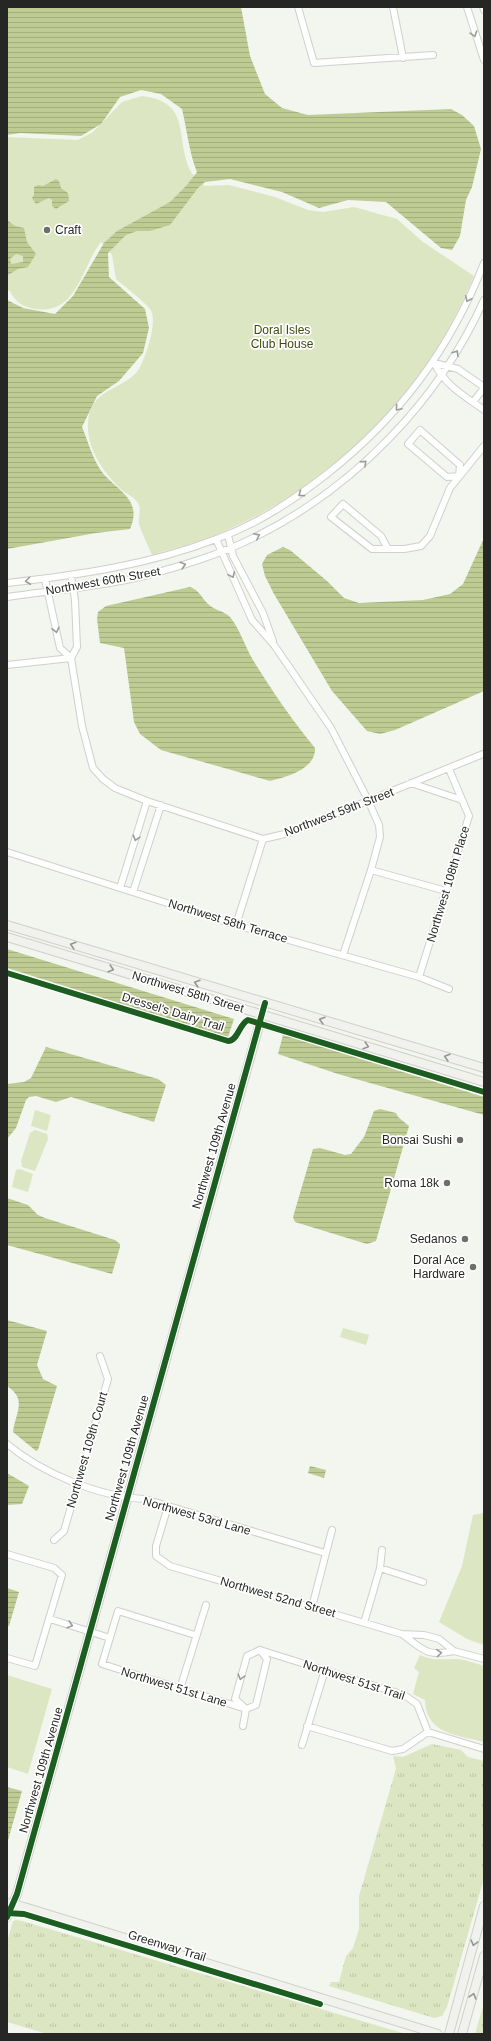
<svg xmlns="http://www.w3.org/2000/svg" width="491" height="2041" viewBox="0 0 491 2041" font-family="Helvetica,sans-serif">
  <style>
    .grass { fill: url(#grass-tufts) }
    .park { fill: #dde6c2 }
    .water { fill: url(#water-rules); fill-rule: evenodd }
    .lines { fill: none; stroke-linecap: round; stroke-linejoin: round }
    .street-casing { stroke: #cfd0cb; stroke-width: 8 }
    .secondary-casing { stroke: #cfd0cb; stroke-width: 10 }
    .street { stroke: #fdfefd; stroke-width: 6 }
    .secondary { stroke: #f1f2ee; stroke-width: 8 }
    .cycleway-casing { stroke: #fff; stroke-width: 8 }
    .cycleway { stroke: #1b5e20; stroke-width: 6 }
    .oneway { stroke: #9c9d9b }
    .oneway2 { stroke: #969793 }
    .poi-dot { fill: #6e6f6b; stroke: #fff; stroke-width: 1.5 }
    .labels { text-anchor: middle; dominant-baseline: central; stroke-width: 3.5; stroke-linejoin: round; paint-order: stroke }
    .poi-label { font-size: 12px; fill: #262724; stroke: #fff; text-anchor: end }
    .park-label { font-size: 12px; fill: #404b11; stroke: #fff }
    .street-label { font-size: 12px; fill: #262724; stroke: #fff }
  </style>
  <defs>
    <pattern id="grass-tufts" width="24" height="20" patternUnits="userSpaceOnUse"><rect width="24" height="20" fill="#dde6c2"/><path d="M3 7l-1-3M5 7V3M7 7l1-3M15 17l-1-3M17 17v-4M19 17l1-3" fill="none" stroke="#bec5a7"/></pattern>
    <pattern id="water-rules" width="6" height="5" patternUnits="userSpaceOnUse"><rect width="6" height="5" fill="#becc93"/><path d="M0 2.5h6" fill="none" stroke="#a3af7f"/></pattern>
  </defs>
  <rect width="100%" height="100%" fill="#f3f5ef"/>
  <path class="grass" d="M432 1744 461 1750 468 1757 484 1761V1878L447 2007 442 2016 434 2018 329 1986 331 1982H339L346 1956 353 1948 359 1929V1896L396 1769 393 1756 403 1757Z
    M16 1920 22 1921 406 2034H47L7 2022V1942L13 1921Z
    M484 2003V2034H475Z"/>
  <path class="park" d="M142 96C192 102 175 137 190 170 193 176 200 182 205 186L229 185 275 197 308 210 323 212 354 207 397 219 423 242 474 276C463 301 452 324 438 347 385 433 292 510 196 542 182 547 167 550 152 555 148 545 142 534 139 524 138 517 142 510 138 503 134 497 127 494 122 490 104 473 87 450 88 424 89 389 120 391 137 372 145 361 159 320 150 309 143 300 125 287 116 279L112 255 101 242C82 266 77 315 36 309 23 307 16 303 10 291L7 290V137L78 140 93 132 122 102Z
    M35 1110 51 1115 47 1131 31 1126Z
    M35 1130 47 1134 48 1139 35 1171 22 1167 21 1161 30 1133Z
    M20 1169 33 1174 28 1192 12 1187 16 1170Z
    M343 1328 369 1335 366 1345 340 1337Z
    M484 1513V1645L467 1639 439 1622 462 1566 473 1515Z
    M420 1655C433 1661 443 1659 457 1659 466 1660 475 1663 484 1666V1742C457 1735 426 1734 425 1700L413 1694 419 1672 414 1668Z
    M7 1675 52 1689 28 1774 7 1767Z"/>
  <path class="water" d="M7 7H241L250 56 265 94 282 108 308 115 451 109 462 115 474 126 481 149 472 187 466 200 460 236 452 250 441 248 386 202 348 200 319 208 282 192 230 179 205 182 198 188 170 225 150 231H137L126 235 108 253 109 277 145 309 149 328 143 353 119 381 97 396 82 427C87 439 91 453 97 464 109 489 145 495 130 529L96 533 7 549V300L23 308 55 314 73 296 104 243 117 231 170 202 186 186 197 172C189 152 187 130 182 109L161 94 141 90 120 97 101 124 81 136 20 133 7 135Z
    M56 179 59 181 61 188 68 193 69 201 56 209 52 206V200L49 198 36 204 32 198 34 195V187L38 185 43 186Z
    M7 220 15 226 24 228 27 242 36 254 28 267 18 269 8 275ZM16 254 23 256V262L11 264 10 259Z
    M484 538V691L395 730 380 734 367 731 332 691 274 594 265 576 262 564 267 555 283 547 290 550 327 581 344 598 359 603 423 600 450 594 463 584Z
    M190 587C200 591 201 597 207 603 214 611 223 610 230 617 240 629 245 647 253 660 272 691 293 721 315 748 316 769 287 777 270 781L161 750 140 734 134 722 124 648 100 643 97 619 98 612 106 606Z
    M7 949 234 1019 228 1037 7 968Z
    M283 1035 484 1097V1115L338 1074 278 1054Z
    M46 1047 158 1079 166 1085 154 1122 71 1097 56 1102 36 1096 29 1097 26 1100 16 1128 7 1139V1084L24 1082 31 1078Z
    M380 1109 396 1113 398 1117 409 1126 376 1241 367 1244 295 1222 293 1217 313 1149 320 1148 345 1155 351 1154 364 1137 374 1111Z
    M7 1198 28 1205 38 1215 45 1218 115 1240 120 1244V1247L112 1274 7 1245Z
    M7 1320 47 1331 37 1365 43 1379 57 1386 38 1450 36 1451 13 1432C15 1413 28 1400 7 1386Z
    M310 1466 326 1470 324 1478 308 1473Z
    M7 1473 29 1486 22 1504 7 1505Z
    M7 1588 19 1592 9 1626H7Z
    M7 1787 22 1791 7 1844Z"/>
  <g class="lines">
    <g class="street-casing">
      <path id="street" d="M298 7 314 63 433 55
        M393 7 403 58
        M467 7 484 60
        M483 7 484 10
        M434 363C446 386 463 395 484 410
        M434 363 458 369 484 387
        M473 402 484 388
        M420 430 460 465 459 476 447 477 408 444Z
        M228 535 233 556 263 613 273 641
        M216 539 252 620 274 645 331 728 368 800 379 825 380 837 371 870 343 955
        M388 549 381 536 343 504 331 517 372 549H404L421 546 430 536 450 488 484 446
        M71 575 75 600 77 647 71 658 82 726 93 768 103 779 115 788 147 801 263 839 289 833 483 754
        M45 579 60 648 71 658
        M7 583C78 575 149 565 216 539 258 524 292 501 327 474 399 417 450 350 484 263
        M7 597C53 590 100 587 144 576 181 566 219 555 253 538 353 489 438 402 484 300
        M7 665 71 658
        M411 783 462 800
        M7 852 236 925 419 977 449 989
        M371 870 446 891
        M120 888 147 801
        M133 892 161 805
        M236 925 263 839
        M419 977 469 816 449 769
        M7 1444C42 1473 99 1497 145 1499L325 1553
        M168 1506 156 1546V1556L170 1566 402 1634 424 1635 439 1639 454 1651 484 1659
        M54 1540 64 1531 108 1379 100 1356
        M7 1554 54 1568 62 1575 35 1666 7 1658
        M380 1568 423 1582
        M312 1607 332 1530
        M50 1619 110 1638
        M364 1623 380 1568 382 1550
        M402 1634C424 1650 426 1657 454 1651
        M195 1635 118 1611 102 1664 246 1709
        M260 1650 404 1695 417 1704 428 1732
        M180 1689 206 1605
        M245 1708 235 1699 247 1656 260 1650
        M246 1709 256 1705 267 1659 260 1650
        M243 1726 246 1709
        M307 1726 392 1751 403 1749 428 1732
        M428 1732 484 1749
        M302 1745 325 1670"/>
    </g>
    <g class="secondary-casing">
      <path id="secondary" d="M7 925 484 1068
        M7 937 484 1082
        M7 1903 24 1907 438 2034
        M7 1917 17 1894 262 1015
        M449 2034 484 1906
        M462 2034 484 1956"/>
    </g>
    <use href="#street" class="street"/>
    <use href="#secondary" class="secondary"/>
    <g class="cycleway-casing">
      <path id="cycleway" d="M7 973 228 1041C238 1041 239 1024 248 1020L484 1092
        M7 1913 24 1914 320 2004
        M7 1917 17 1894 265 1003"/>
    </g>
    <use href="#cycleway" class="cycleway"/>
  </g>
  <defs><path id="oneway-chevron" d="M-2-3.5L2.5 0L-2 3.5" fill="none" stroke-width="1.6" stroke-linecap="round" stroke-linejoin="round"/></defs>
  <g class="oneway">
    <use href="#oneway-chevron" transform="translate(474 34) rotate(72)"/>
    <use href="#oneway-chevron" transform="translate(468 299) rotate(115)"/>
    <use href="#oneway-chevron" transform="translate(456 353) rotate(-58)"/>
    <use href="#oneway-chevron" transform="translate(398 408) rotate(130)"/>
    <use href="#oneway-chevron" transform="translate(364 463) rotate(-42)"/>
    <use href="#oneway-chevron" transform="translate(301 494) rotate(143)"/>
    <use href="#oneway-chevron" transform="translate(257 536) rotate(-27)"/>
    <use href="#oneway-chevron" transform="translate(183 565) rotate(-17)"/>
    <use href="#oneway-chevron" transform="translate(232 575) rotate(66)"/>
    <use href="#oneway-chevron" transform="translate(28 581) rotate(173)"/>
    <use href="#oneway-chevron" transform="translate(56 630) rotate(77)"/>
    <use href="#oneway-chevron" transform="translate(136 838) rotate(107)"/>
    <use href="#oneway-chevron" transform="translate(70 1625) rotate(17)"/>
    <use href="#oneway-chevron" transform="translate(439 1653) rotate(-5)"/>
    <use href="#oneway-chevron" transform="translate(241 1677) rotate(105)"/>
  </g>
  <g class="oneway2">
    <use href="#oneway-chevron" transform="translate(73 945) rotate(-163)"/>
    <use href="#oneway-chevron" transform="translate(111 969) rotate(17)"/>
    <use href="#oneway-chevron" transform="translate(197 983) rotate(-163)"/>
    <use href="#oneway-chevron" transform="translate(322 1020) rotate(-164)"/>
    <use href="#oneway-chevron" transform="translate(366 1046) rotate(17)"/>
    <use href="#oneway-chevron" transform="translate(447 1057) rotate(-164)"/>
    <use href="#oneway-chevron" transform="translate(474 1943) rotate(105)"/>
    <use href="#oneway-chevron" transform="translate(473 1996) rotate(-74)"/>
  </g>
  <g class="poi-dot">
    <circle cx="47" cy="230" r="4"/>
    <circle cx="460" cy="1140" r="4"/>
    <circle cx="447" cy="1183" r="4"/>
    <circle cx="465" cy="1239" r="4"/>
    <circle cx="473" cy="1267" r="4"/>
  </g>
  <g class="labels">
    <g class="poi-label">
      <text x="55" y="230" text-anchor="start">Craft</text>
      <text x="452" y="1140">Bonsai Sushi</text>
      <text x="439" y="1183">Roma 18k</text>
      <text x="457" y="1239">Sedanos</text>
      <text x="465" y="1260">Doral Ace<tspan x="465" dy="14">Hardware</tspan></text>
    </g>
    <g class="park-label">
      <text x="282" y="330">Doral Isles<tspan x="282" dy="14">Club House</tspan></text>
    </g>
    <g class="street-label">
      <text transform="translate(103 581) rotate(-10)">Northwest 60th Street</text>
      <text transform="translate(339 812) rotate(-21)">Northwest 59th Street</text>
      <text transform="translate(448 884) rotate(-73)">Northwest 108th Place</text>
      <text transform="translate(228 921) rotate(17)">Northwest 58th Terrace</text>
      <text transform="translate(188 992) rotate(17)">Northwest 58th Street</text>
      <text transform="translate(173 1012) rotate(17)">Dressel's Dairy Trail</text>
      <text transform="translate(214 1146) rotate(-74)">Northwest 109th Avenue</text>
      <text transform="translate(87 1450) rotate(-74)">Northwest 109th Court</text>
      <text transform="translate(127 1458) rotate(-74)">Northwest 109th Avenue</text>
      <text transform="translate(197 1516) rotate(16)">Northwest 53rd Lane</text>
      <text transform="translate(278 1597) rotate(16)">Northwest 52nd Street</text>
      <text transform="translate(354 1680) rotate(18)">Northwest 51st Trail</text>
      <text transform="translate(174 1687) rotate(17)">Northwest 51st Lane</text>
      <text transform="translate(41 1770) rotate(-74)">Northwest 109th Avenue</text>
      <text transform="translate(167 1946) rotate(17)">Greenway Trail</text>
    </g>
  </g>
  <rect width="491" height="2041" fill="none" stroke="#262724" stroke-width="16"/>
</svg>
